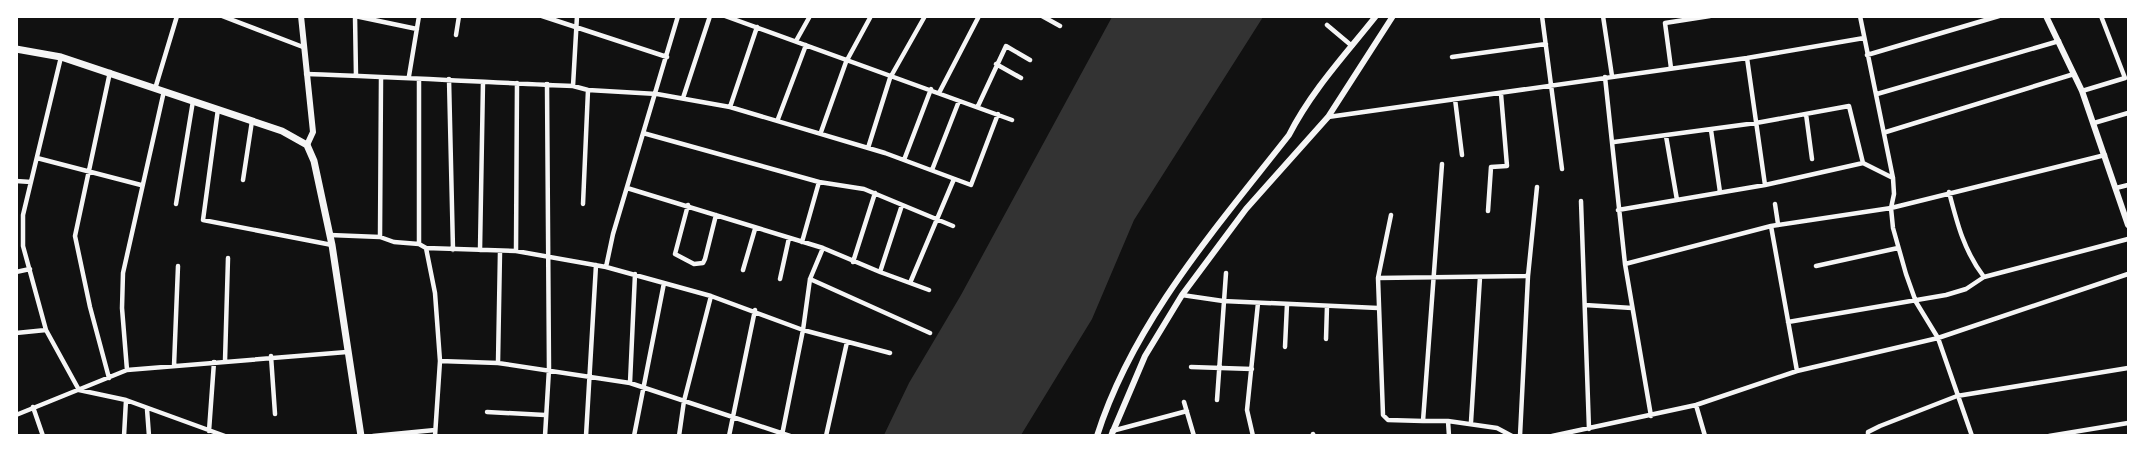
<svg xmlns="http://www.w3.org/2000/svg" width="2145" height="452" viewBox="0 0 2145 452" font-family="Jost,sans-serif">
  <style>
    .water { fill: #333 }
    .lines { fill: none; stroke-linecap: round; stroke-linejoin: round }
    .minor { stroke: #f5f5f5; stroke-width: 4.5 }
    .tertiary { stroke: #f5f5f5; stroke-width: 6 }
    .secondary { stroke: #f5f5f5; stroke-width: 7 }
  </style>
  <rect width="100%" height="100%" fill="#111"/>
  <path class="water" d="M1112 17H1263L1134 220 1092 319 1021 435H884L909 383 961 295Z"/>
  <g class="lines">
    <path class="minor" d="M222 16 303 47
      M355 16 417 29
      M355 16 356 76
      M542 16 667 57
      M725 16 1012 120
      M1042 16 1060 26
      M1542 16 1562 169
      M1603 16 1612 76
      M1860 16 1893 178 1894 194 1891 208 1893 228 1906 274 1916 302 1938 338 1972 436
      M1327 25 1352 46
      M456 35 459 16
      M796 41 810 16
      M1867 55 1999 16
      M61 57 23 215V246L46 330 79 390 126 400 225 436
      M1452 57 1546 44
      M1747 58 1765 185
      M996 64 1021 78
      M1671 68 1665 23 1710 16
      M306 74C396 77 484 82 573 86L588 90 657 94 730 107 885 153 971 185 998 114
      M409 76 419 16
      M1605 77 1625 264 1651 416
      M449 79 453 250
      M573 86 577 16
      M155 89 177 16
      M2082 91 2125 78 2101 16
      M939 93 979 16
      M1877 94 2059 41
      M683 98 710 16
      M1455 99 1462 155
      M978 106 1006 46 1030 60
      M730 107 757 27
      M218 109 203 220 332 245
      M1806 114 1812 159
      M1328 117 1747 58 1864 38
      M778 119 806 45
      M2094 123 2128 113
      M1711 130 1720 192
      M821 132 846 62 871 16
      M1886 132 2074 74
      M643 133 819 182 864 189 953 226
      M1666 136 1677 200
      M1614 142 1756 123 1849 106 1863 163 1893 178
      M868 148 890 78 925 16
      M37 158 141 185
      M904 160 931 89
      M1442 164 1423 421H1448L1449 436
      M932 170 959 101
      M243 180 252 121
      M16 181 31 182
      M627 188 823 248 880 272 902 205
      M2116 188 2128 185
      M1949 192C1957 223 1964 251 1984 277
      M1581 201 1589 429
      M176 204 193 101
      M583 204 588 90
      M1775 204 1778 224
      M688 205 675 254 694 264 703 263 705 259 716 215
      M1618 210 1765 185 1863 163
      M1488 211 1491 167 1507 166 1501 94
      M1391 215 1378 278 1383 415 1388 420 1423 421
      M1771 226 1797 371
      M330 235 380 237 394 242 419 244 426 248 516 251 606 267 711 296 803 330 890 353
      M380 237 381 79
      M802 242 819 182
      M419 244V79
      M426 248 435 293 440 361 435 436
      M480 250 483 82
      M516 251 517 83
      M853 262 875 193
      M1625 264 1771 226 1891 208 2105 155
      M1816 266 1898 248
      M606 267 613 234 678 16
      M743 270 755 229
      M16 272 30 269
      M880 272 910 283 954 179
      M1378 278 1528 276
      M780 279 789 238
      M810 279 930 333
      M910 283 929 290
      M1182 295 1223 301 1378 308
      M1585 305 1632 308
      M1788 322 1946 295 1966 289 1984 277 2128 239
      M16 333 46 330
      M1326 339 1327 306
      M1285 347 1287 304
      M271 356 275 414
      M225 361 228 258
      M440 361 498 363 630 383 790 436
      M498 363 500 252
      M174 366 178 266
      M1191 367 1252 369
      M127 370 122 308 123 273 164 91
      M109 378 90 307 75 236 110 72
      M630 383 635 274
      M1217 400 1226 273
      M1184 402 1194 436
      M1696 405 1705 436
      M33 407 43 436
      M147 409 149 436
      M487 412 545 415
      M16 415 127 370 347 352
      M1448 421 1497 428 1512 436
      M1471 422 1480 277
      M209 431 214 362
      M1112 431 1187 411
      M1313 434 1314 436
      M782 435 803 330 810 279 823 248
      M124 436 126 400
      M373 436 435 430
      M545 436 549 369 547 84
      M586 436 596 265
      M634 436 664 283
      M679 436 684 401 711 296
      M729 436 755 310
      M826 436 847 342
      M1253 436 1247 410 1258 303
      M1520 436 1528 276 1537 187
      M1552 436 1696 405 1797 371 1938 338 2128 274
      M1868 436V432L1880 426 1957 396 2128 368
      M2049 436 2128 423"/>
    <path class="tertiary" d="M301 16 313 132 307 145
      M2046 16 2082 91 2128 225
      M1097 436C1133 322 1217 227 1289 135 1312 90 1345 55 1376 16
      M1111 436 1145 356 1182 295 1246 209 1328 117 1393 16"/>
    <path class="secondary" d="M16 49 61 57 282 131 307 145 314 161 332 245 361 436"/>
  </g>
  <rect width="2145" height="452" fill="none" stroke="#ffffff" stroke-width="36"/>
</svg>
